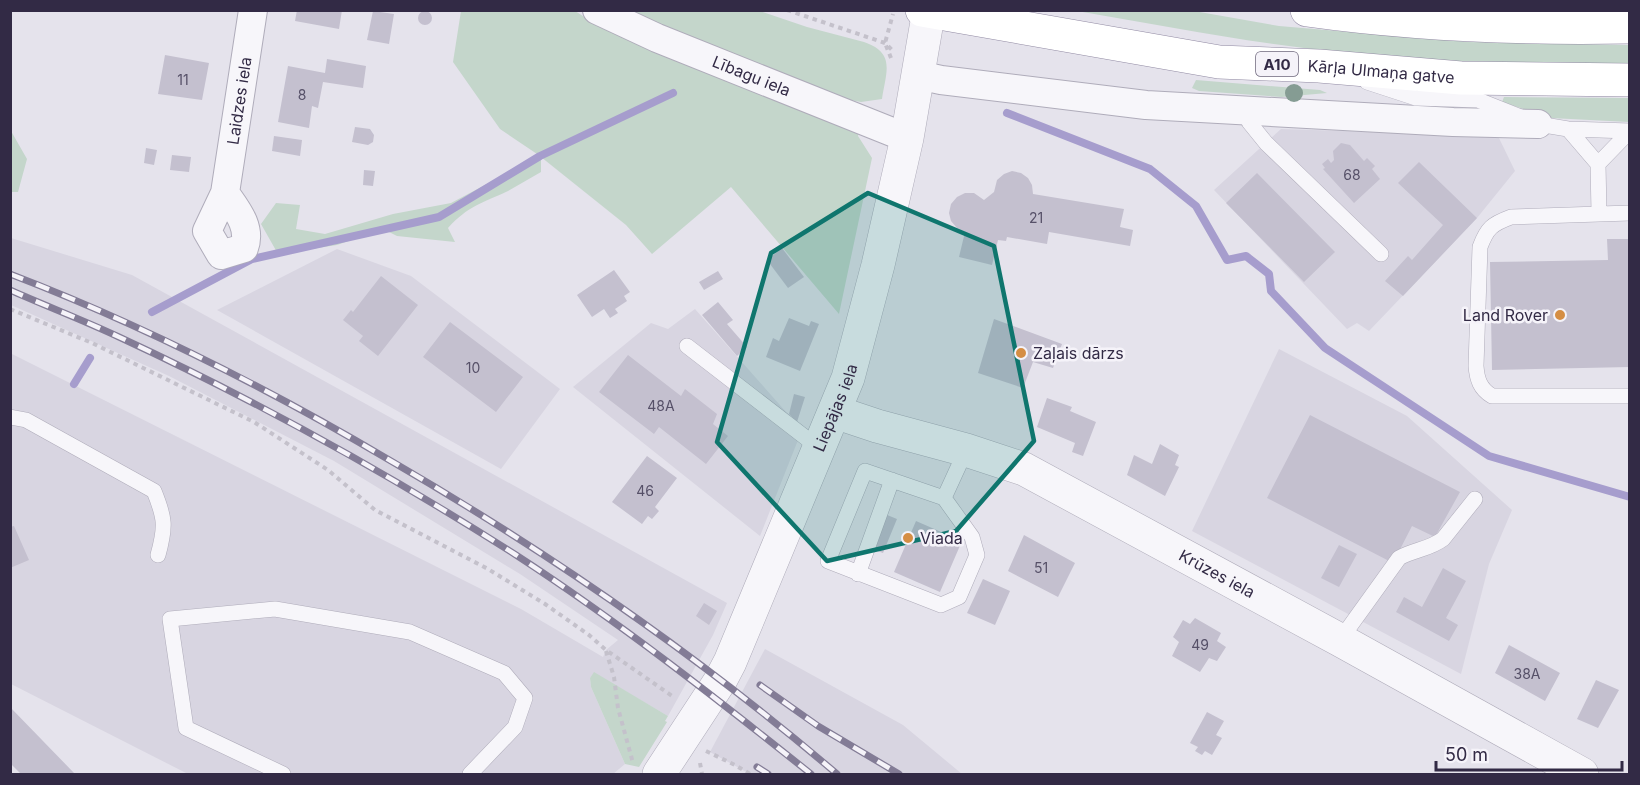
<svg xmlns="http://www.w3.org/2000/svg" width="1640" height="785" viewBox="0 0 1640 785" font-family="Inter,sans-serif">
  <style>
    .built { fill: #d8d5e1 }
    .green { fill: #c4d6cb }
    .lines { fill: none; stroke-linecap: round; stroke-linejoin: round }
    .stream { stroke: #a69dcd; stroke-width: 8 }
    .building { fill: #c4c0cf }
    .service-casing { stroke: #afacba; stroke-width: 16 }
    .minor-casing { stroke: #afacba; stroke-width: 30 }
    .tertiary-casing { stroke: #afacba; stroke-width: 34 }
    .trunk-casing { stroke: #918aa3; stroke-width: 34 }
    .path { stroke: #c4c1cb; stroke-width: 4; stroke-dasharray: 4.5 4.5; stroke-linecap: butt }
    .service { stroke: #f7f6fa; stroke-width: 15 }
    .minor { stroke: #f7f6fa; stroke-width: 28 }
    .tertiary { stroke: #f7f6fa; stroke-width: 33 }
    .trunk { stroke: #fff; stroke-width: 33 }
    .rail-casing { stroke: #837c96; stroke-width: 7 }
    .rail { stroke: #f5f3f9; stroke-width: 4.5; stroke-dasharray: 14; stroke-linecap: butt }
    .tree { fill: #859c93 }
    .marked { fill: #0f766e; fill-opacity: 0.2; stroke: #0f766e; stroke-width: 4.5; stroke-linejoin: round }
    .poi-dot { fill: #d58e44; stroke: #f5f3f9; stroke-width: 2 }
    .labels { text-anchor: middle; dominant-baseline: central; stroke-width: 5; stroke-linejoin: round; paint-order: stroke }
    .number-label { font-size: 14px; fill: #565068 }
    .shield { fill: #f5f3f9; stroke: #6c667b; stroke-width: 1.5 }
    .shield-label { font-size: 15px; font-weight: bold; fill: #322a45 }
    .street-label { font-size: 16px; fill: #322a45; stroke: #f5f3f9 }
    .poi-label { font-size: 16px; fill: #322a45; stroke: #f5f3f9; text-anchor: start }
  </style>
  <rect width="100%" height="100%" fill="#e5e3ec"/>
  <path class="built" d="M1281 129 1498 136 1515 171 1477 218 1369 331 1357 323 1347 329 1214 190Z
    M11 238 132 275 727 603 713 635 668 716 594 673 590 678 591 687 625 764 613 774H188L11 684 10 353 521 609 603 657 606 650 618 640 520 574 334 461 169 376 11 305Z
    M337 249 411 276 560 389 501 469 217 310Z
    M695 309 802 430 760 536 573 387 651 323 668 329Z
    M1279 349 1407 416 1512 510 1489 564 1461 674 1192 531Z
    M765 649 903 725 962 774H750L710 752Z"/>
  <path class="green" d="M461 11H575L602 28 859 129 858 136 872 158 839 314 731 187 652 254 626 225 541 157V172C530 178 519 185 508 191 482 203 468 206 448 228L455 242 397 236 387 231 363 236 337 245 278 254 261 224 276 203 300 205 296 229 325 234 393 214 451 203 540 156 500 129 453 62Z
    M615 11H760L807 27 864 42C896 53 886 72 882 99L861 102 824 95Z
    M1077 11H1194L1279 26 1397 36 1469 42 1629 45V65C1540 64 1450 63 1361 54 1265 46 1171 27 1077 11Z
    M1196 80 1320 90 1327 93 1282 97 1199 91 1192 88Z
    M1504 97 1629 98V122L1551 118 1502 102Z
    M11 131 27 159 18 192H11Z
    M594 672 668 716 665 721 667 722 639 767 625 764 591 687 590 678Z"/>
  <g class="lines">
    <path class="stream" d="M1007 113 1150 169 1196 206 1227 260 1246 256 1269 274 1271 291 1325 348 1489 456 1630 497
      M152 312 252 259 439 217 540 156 673 93
      M74 384 90 358"/>
  </g>
  <path class="building" d="M297 10H342L339 29 295 21Z
    M418 18a7 7 0 1 1 14 0a7 7 0 1 1-14 0Z
    M373 11 394 14 389 44 367 40Z
    M165 55 209 63 202 100 158 94Z
    M327 59 366 66 363 88 323 82 318 108 312 106 309 128 278 122 288 66 325 73Z
    M355 127 370 129 374 135 373 142 368 145 352 142Z
    M274 136 302 140 300 156 272 151Z
    M1341 143 1350 145 1364 161 1367 158 1375 166 1372 169 1380 179 1354 203 1323 169 1325 168 1322 164 1328 159 1331 163 1334 160 1333 151Z
    M146 148 157 150 154 165 144 163Z
    M172 155 191 157 189 172 170 170Z
    M1419 162 1477 218 1403 296 1385 281 1408 256 1412 260 1443 225 1398 183Z
    M364 170 375 171 373 186 363 185Z
    M1012 171 1021 173 1028 178 1032 185 1033 194 1124 209 1120 227 1133 230 1130 246 1049 232 1047 244 1007 237 1006 241 998 240 992 265 959 257 965 232 957 228 951 221 949 213 951 204 957 197 965 193H974L984 200 994 192 997 180 1004 174Z
    M1257 173 1335 252 1304 282 1226 203Z
    M1607 239H1630V367L1492 370 1490 262 1608 260Z
    M782 248 804 277 788 288 767 260Z
    M614 270 630 292 624 296 627 301 615 309 618 313 610 318 604 309 592 317 577 295Z
    M718 271 723 279 704 290 699 282Z
    M381 276 418 305 378 356 359 341 363 336 343 320 351 310 353 312Z
    M718 302 733 320 727 324 747 347 737 356 702 315Z
    M789 318 809 326 811 321 819 324 800 371 766 357 773 338 779 341Z
    M994 319 1062 344 1053 368 1033 362 1023 388 978 373Z
    M450 322 523 377 496 412 423 357Z
    M628 355 681 396 685 389 717 414 713 424 728 436 706 464 659 427 654 434 599 392Z
    M794 394 805 397 797 422 789 414Z
    M1047 398 1072 407 1070 411 1096 422 1083 456 1072 452 1075 443 1037 427Z
    M1310 415 1460 492 1435 537 1412 526 1393 563 1267 498Z
    M1160 444 1179 455 1175 465 1179 467 1165 496 1127 475 1134 455 1152 464Z
    M647 456 677 478 655 507 659 511 652 519 648 516 642 524 612 502Z
    M875 510 897 519 883 553 861 545Z
    M916 521 962 541 940 592 894 572Z
    M14 526 29 560 10 568V527Z
    M1024 535 1075 563 1058 597 1008 571Z
    M1339 545 1357 554 1339 587 1321 578Z
    M1443 568 1466 581 1446 618 1458 625 1449 641 1396 612 1404 597 1422 607Z
    M983 579 1010 591 995 625 967 613Z
    M704 603 717 611 709 625 696 616Z
    M1195 618 1221 633 1217 641 1226 647 1217 661 1209 658 1200 672 1172 656 1179 642 1173 637 1183 620 1190 624Z
    M1509 645 1560 673 1545 701 1495 673Z
    M1596 680 1619 690 1598 728 1577 719Z
    M10 707 75 774H21L10 763Z
    M1207 712 1224 721 1216 735 1222 738 1212 755 1205 751 1202 755 1195 751 1198 747 1190 743Z"/>
  <g class="lines">
    <g class="service-casing">
      <path id="service" d="M1367 82 1416 98 1478 100 1538 124 1568 129 1630 131
        M1250 111 1249 122 1266 143 1381 254
        M1568 129 1598 164
        M1599 213 1598 164 1630 131
        M1630 213 1511 217C1492 224 1487 228 1480 247L1476 366C1477 379 1480 389 1492 396H1630
        M687 346 819 448
        M10 417 26 420 154 491C165 518 166 526 158 555
        M944 498 865 471 828 561 941 605 959 597 977 555 972 537 944 498 966 450
        M858 574 892 480
        M1340 640 1399 558C1413 550 1430 549 1443 539L1475 499
        M283 774 186 728 170 619 275 609 410 632 504 673 525 698 515 727 470 774"/>
    </g>
    <g class="minor-casing">
      <g id="minor">
        <path id="s1" d="M597 10 657 38 907 138"/>
        <path d="M918 75 941 80 1146 105 1453 122 1538 124"/>
        <path id="s2" d="M225 193C236 209 252 227 244 248L221 255 207 231 225 193 253 10"/>
      </g>
    </g>
    <g class="tertiary-casing">
      <g id="tertiary">
        <path id="s3" d="M835 412 877 426 966 450 1024 469 1340 640 1582 774"/>
        <path id="s4" d="M659 774 720 681 730 662 848 378 878 265 907 138 929 10"/>
      </g>
    </g>
    <g class="trunk-casing">
      <g id="trunk">
        <path id="s5" d="M922 10 1219 62 1319 66 1461 78 1630 80"/>
        <path d="M1307 10C1414 25 1522 29 1630 27"/>
      </g>
    </g>
    <path class="path" d="M787 10 885 43 894 52
      M891 58 885 43 893 14
      M10 309 92 343 254 422 328 470 375 510 488 569 545 604 589 635 606 650 675 698
      M606 651 614 677 618 708 633 763
      M706 751 735 765 750 774
      M700 763 702 774"/>
    <use href="#service" class="service"/>
    <use href="#minor" class="minor"/>
    <use href="#tertiary" class="tertiary"/>
    <use href="#trunk" class="trunk"/>
    <g class="rail-casing">
      <path id="rail" d="M10 274C143 325 269 389 391 461 548 552 699 656 837 774
        M10 290C46 306 83 320 119 337 255 400 389 474 516 555 619 622 716 698 811 774
        M760 685 818 726 899 774
        M757 767 768 774"/>
    </g>
    <use href="#rail" class="rail"/>
  </g>
  <circle class="tree" cx="1294" cy="93" r="9"/>
  <path class="marked" d="M868 193 994 246 1034 441 956 531 827 561 717 442 771 253Z"/>
  <g class="poi-dot">
    <circle cx="1560" cy="315" r="6"/>
    <circle cx="1021" cy="353" r="6"/>
    <circle cx="908" cy="538" r="6"/>
  </g>
  <g class="labels">
    <g class="number-label">
      <text x="183" y="79">11</text>
      <text x="302" y="94">8</text>
      <text x="1352" y="174">68</text>
      <text x="1036" y="217">21</text>
      <text x="473" y="367">10</text>
      <text x="661" y="405">48A</text>
      <text x="645" y="490">46</text>
      <text x="1041" y="567">51</text>
      <text x="1200" y="644">49</text>
      <text x="1527" y="673">38A</text>
    </g>
    <rect class="shield" x="1256" y="52" width="42" height="24" rx="4.5"/>
    <g class="shield-label">
      <text x="1277" y="64">A10</text>
    </g>
    <g class="street-label">
      <text stroke="none"><textPath href="#s5" startOffset="464">Kārļa Ulmaņa gatve</textPath></text>
      <text stroke="none"><textPath href="#s1" startOffset="168">Lībagu iela</textPath></text>
      <text stroke="none"><textPath href="#s2" startOffset="248">Laidzes iela</textPath></text>
      <text stroke="none"><textPath href="#s4" startOffset="408">Liepājas iela</textPath></text>
      <text stroke="none"><textPath href="#s3" startOffset="417">Krūzes iela</textPath></text>
    </g>
    <g class="poi-label">
      <text x="1548" y="315" text-anchor="end">Land Rover</text>
      <text x="1033" y="353">Zaļais dārzs</text>
      <text x="920" y="538">Viada</text>
    </g>
  </g>
  <rect width="1640" height="785" fill="none" stroke="#322a45" stroke-width="24"/>
  <path d="M1436 761v9h186v-9" fill="none" stroke="#322a45" stroke-width="3"/>
  <text x="1445" y="761" font-size="18" fill="#322a45" stroke="#f5f3f9" stroke-width="4.5" paint-order="stroke">50 m</text>
</svg>
